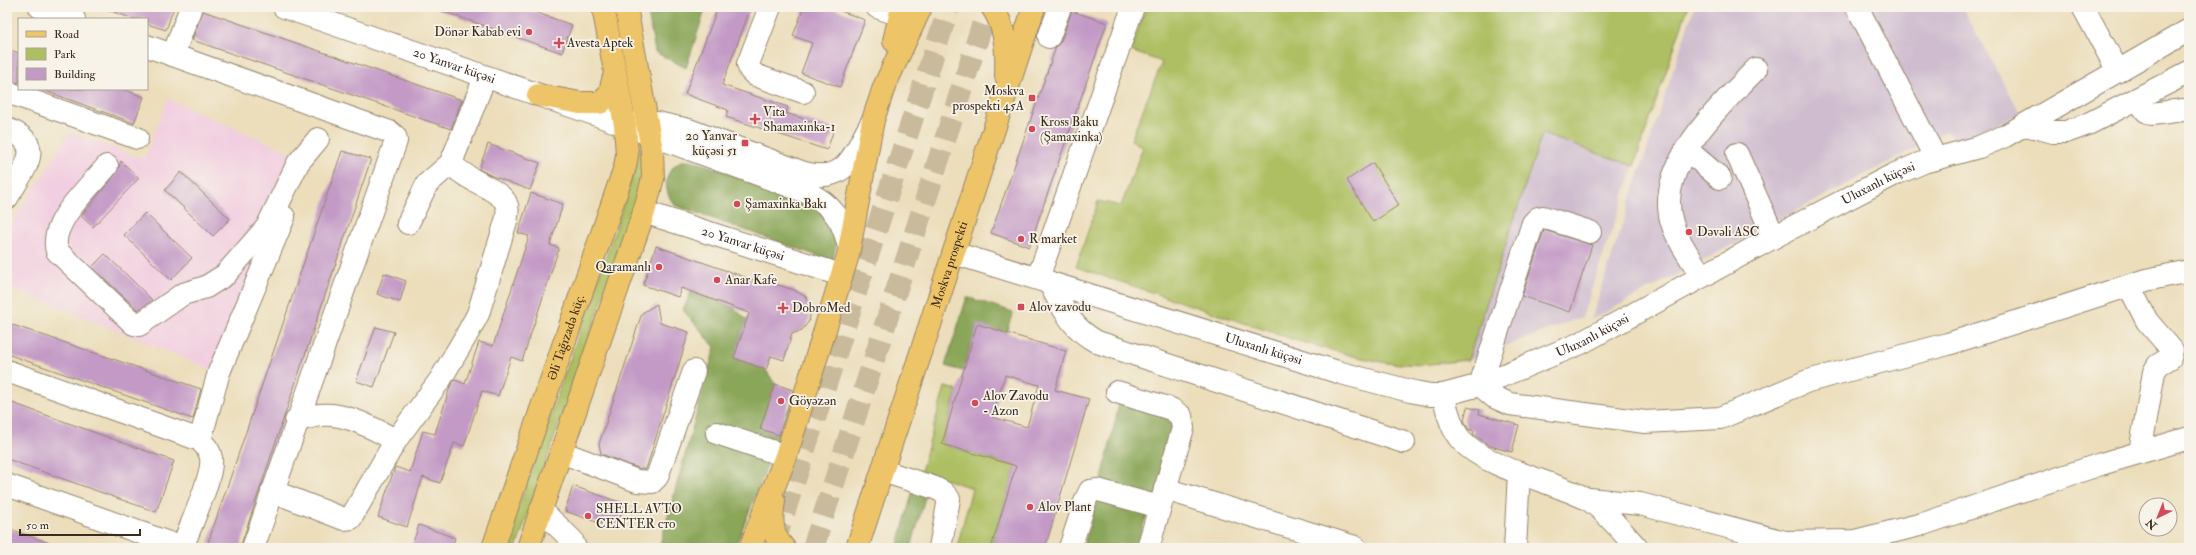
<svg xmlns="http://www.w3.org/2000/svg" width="2196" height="555" viewBox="0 0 2196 555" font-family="'IM FELL Double Pica',serif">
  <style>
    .built { fill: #f2cfe0 }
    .industrial { fill: #cfbdcf }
    .green { fill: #adbf62; stroke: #747440 }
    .forest { fill: #8aa658; stroke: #62683b }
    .building { fill: #c39ac6; fill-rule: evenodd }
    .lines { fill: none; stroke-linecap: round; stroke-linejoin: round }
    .highway-tunnel { stroke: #c9ba9c; stroke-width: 22; stroke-dasharray: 22 11; stroke-linecap: butt }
    .minor-casing { stroke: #94846c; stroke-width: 24 }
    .major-casing { stroke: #94846c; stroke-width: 24 }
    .minor { stroke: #fff; stroke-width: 22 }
    .major { stroke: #eec469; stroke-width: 22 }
    .poi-dot { fill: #d1495b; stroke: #f7f3e8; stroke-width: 1.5 }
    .labels { text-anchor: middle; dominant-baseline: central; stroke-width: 3.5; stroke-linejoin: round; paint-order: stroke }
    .poi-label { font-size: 13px; fill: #3b2a1e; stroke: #f7f3e8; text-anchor: start }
    .street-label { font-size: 13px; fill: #3b2a1e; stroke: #f7f3e8 }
  </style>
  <rect width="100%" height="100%" fill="#f7f3e8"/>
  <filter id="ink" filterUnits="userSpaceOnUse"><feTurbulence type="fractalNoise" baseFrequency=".025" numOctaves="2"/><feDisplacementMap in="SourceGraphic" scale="8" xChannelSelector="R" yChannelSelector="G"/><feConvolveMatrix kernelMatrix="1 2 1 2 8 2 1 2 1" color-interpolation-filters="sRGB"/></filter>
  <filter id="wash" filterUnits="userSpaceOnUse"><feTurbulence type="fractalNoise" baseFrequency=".012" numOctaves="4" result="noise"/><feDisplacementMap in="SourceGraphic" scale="16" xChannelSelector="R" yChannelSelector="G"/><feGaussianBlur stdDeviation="0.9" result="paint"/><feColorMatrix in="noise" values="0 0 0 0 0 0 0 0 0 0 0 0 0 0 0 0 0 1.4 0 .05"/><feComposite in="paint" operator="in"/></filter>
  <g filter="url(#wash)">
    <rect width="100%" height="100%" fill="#ecdebb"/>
    <path class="built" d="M168 99 296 155 218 372 7 286V231L70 132 144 159Z"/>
    <path class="industrial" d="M1694 7H1962L2020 113 1958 143 1947 131 1591 320Z
      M1542 133 1634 166 1582 317 1468 360Z"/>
    <path class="green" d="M1146 7H1688L1634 166 1542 134 1468 360 1421 365 1386 363 1353 356 1298 341 1076 267 1098 201 1121 206 1143 147 1131 140 1162 62 1131 51Z
      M635 148H642V179L626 231 516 548H504L616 228 633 173Z
      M945 387 957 390 942 444 1016 466 991 548H957L972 488 921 471Z"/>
    <path class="forest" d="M647 7H706L686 68 655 52Z
      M681 161H694L800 197 828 217 837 241 832 261 675 205C662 190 663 172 681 161Z
      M691 292 734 308 747 320 734 358 766 370 775 384 779 435 735 548H659L715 347 683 310Z
      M967 297 1013 312 1006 333 977 325 963 371 945 366Z
      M1120 400 1173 419 1178 430 1155 497 1101 483Z
      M913 490 926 494 911 548H897Z
      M1097 499 1147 515 1135 548H1083Z"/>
    <g id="blocks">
      <path class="building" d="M105 7H174L166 30 147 24V19H134L105 9Z
        M437 7H520L572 25 562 53 436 9Z
        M718 7H751L722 85 788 107 786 113 834 129 827 150 726 117 728 110 685 94Z
        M804 7H830L865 20 840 87 801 73 812 43 793 36Z
        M203 11 462 100 451 129 192 40Z
        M1072 11 1107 23 1029 247 991 233 1056 47 1061 41Z
        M7 49 19 53V83L7 80Z
        M40 89H122L144 97 134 123Z
        M488 144 540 163 530 190 492 176 479 169Z
        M342 151 371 159 240 548H221L208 543Z
        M121 161 139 178 93 227 81 216 116 174Z
        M1373 163 1399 205 1373 222 1347 180Z
        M181 172 230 219 213 236 165 190Z
        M531 193 563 204 550 245 559 248 522 361 511 357 498 396 482 391 464 446 454 443 440 483 423 477 407 527 378 517 395 467 410 472 423 431 435 434 450 387 455 380 465 384 479 342 493 346 529 236 518 233Z
        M145 213 192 258 171 280 124 235Z
        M1544 230 1592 245 1570 312 1522 296Z
        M656 246 759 282 760 279 794 290 806 297 811 309 809 321 802 330 792 334 784 360 771 356 766 370 734 358 749 313 681 288 678 297 643 285Z
        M105 254 134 282 152 300 138 310 92 267Z
        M384 273 406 281 400 302 377 294Z
        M657 304 660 323 689 332 646 469H640L601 454 599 444 642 313Z
        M7 323 201 389 193 419 7 354Z
        M977 324 1066 351 1055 390 1089 399 1045 548H991L1016 466 942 444ZM1005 375 1039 385 1027 427 992 417Z
        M376 327 394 332 374 387 356 381Z
        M775 384 793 390 779 435 760 429Z
        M7 401 174 461 156 512 7 459Z
        M1467 407 1480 410 1479 414 1519 425 1512 452 1490 446 1473 434 1474 431 1468 429 1464 420Z
        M573 486 625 504 616 529 565 511Z
        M419 525 455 538 452 548H411Z
        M7 528 58 546 57 548H7Z"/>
    </g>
  </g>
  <g filter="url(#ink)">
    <use href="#blocks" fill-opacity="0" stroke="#94846c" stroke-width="1"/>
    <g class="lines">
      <path class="highway-tunnel" d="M774 544 949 7
        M813 548 988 7"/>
      <g class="minor-casing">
        <g id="minor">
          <path d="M40 7 74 19"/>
          <path id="s1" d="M284 7 600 116 806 192C832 204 844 221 849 248"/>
          <path d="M770 7 748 64 750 70 755 75 803 92"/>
          <path d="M877 7 900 15"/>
          <path d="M1857 7 1936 159"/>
          <path d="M2083 7 2118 71"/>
          <path d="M1049 37 1060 7"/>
          <path d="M147 46 390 132 395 136 396 141 253 548"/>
          <path d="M173 55 191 7"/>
          <path d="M7 92 137 138"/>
          <path d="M2137 99 2146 111 2152 114 2183 110"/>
          <path d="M638 123H657L689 130 804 173C848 184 853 154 872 122"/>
          <path d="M2026 125 2053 132H2066L2088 124 2189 72"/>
          <path d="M7 129C49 145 22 171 7 198"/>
          <path d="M1686 149 1720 178"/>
          <path d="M1737 154 1774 237"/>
          <path d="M107 166C90 187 48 223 57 251L134 324 139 325 183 294 206 287 225 275 267 227 298 163 318 139"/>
          <path id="s2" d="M644 212 841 275"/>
          <path d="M408 223 427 184 451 163"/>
          <path d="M1590 232 1543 217 1538 218 1533 223 1480 385 1494 397 1510 404 1645 422 1720 418 1808 381 1948 344 2146 280 2189 271"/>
          <path id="s3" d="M954 253 1341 373 1410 391 1430 395H1443L1480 385 1581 343 1774 237 1893 175 1924 162 1979 147 2005 136 2189 30"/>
          <path d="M1701 276C1692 259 1677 241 1672 223 1654 165 1721 106 1756 69"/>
          <path d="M1038 278 1133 7"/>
          <path d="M1049 282C1063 308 1070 327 1097 342L1404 442"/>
          <path d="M2129 286 2147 321 2172 350 2170 358 2158 365 2154 372 2140 452"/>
          <path d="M7 371 200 440C205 446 210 450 211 458 214 475 189 529 182 548"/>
          <path d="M1117 392 1171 409 1181 416 1183 428 1148 548"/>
          <path d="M1443 395C1447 409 1451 429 1461 440 1489 470 1551 480 1587 499 1601 506 1626 536 1637 548"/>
          <path d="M296 421C304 419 312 416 320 415 347 412 373 429 396 440"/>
          <path d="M717 433 786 456"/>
          <path d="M200 440 219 372 284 217"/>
          <path d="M561 452 637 481 652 482 657 477 694 371"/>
          <path d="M883 471 935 488 943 492 949 499 940 548"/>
          <path d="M7 485 183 548"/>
          <path d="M1165 489 1355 547"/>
          <path d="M272 491 344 519 351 518 396 440 440 380 466 336 478 314 506 221C507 215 509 209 506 203 500 189 464 180 451 163L485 77"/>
          <path d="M1589 499 1640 504 1785 542 1855 541 1923 524 2101 464 2189 438"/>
          <path d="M541 510 572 540 575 548"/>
          <path d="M1070 548 1086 499 1090 491 1098 490 1160 507"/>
          <path d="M1515 548 1519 473"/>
        </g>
      </g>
      <g class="major-casing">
        <g id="major">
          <path d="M992 7C1006 27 1007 52 1006 76"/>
          <path d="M894 41 902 7"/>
          <path d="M538 95 580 103H600L609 95 615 73"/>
          <path d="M774 501C771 518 771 535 784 548"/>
          <path id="s4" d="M493 548 625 167 627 155 625 125 603 7"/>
          <path d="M528 548 644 212 653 178 652 150 626 7"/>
          <path d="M750 548 786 456 848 255 873 120 884 87 921 7"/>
          <path id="s5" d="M857 548 1034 7"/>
        </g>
      </g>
      <use href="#minor" class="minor"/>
      <use href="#major" class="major"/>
    </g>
  </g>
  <g class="poi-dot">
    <circle cx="529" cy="32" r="4"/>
    <path d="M557 37h4v4h4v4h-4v4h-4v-4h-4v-4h4z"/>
    <rect x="1028" y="94" width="8" height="8" rx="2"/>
    <path d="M753 113h4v4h4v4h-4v4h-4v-4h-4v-4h4z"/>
    <circle cx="1032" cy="129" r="4"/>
    <rect x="741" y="139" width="8" height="8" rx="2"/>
    <circle cx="737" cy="204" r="4"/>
    <circle cx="1689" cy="232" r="4"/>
    <circle cx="1021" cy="239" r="4"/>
    <circle cx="659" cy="267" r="4"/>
    <circle cx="717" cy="280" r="4"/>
    <rect x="1017" y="303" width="8" height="8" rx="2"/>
    <path d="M781 302h4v4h4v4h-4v4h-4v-4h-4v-4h4z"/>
    <circle cx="781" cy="401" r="4"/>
    <circle cx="975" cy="403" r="4"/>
    <circle cx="1030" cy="507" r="4"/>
    <circle cx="588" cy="516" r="4"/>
  </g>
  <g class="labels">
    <g class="poi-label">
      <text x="521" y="32" text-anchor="end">Dönər Kabab evi</text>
      <text x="567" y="43">Avesta Aptek</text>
      <text x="1024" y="91" text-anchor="end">Moskva<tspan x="1024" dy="15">prospekti 45A</tspan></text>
      <text x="763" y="112">Vita<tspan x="763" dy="15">Shamaxinka-1</tspan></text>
      <text x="1040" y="122">Kross Baku<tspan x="1040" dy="15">(Şamaxinka)</tspan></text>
      <text x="737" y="136" text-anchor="end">20 Yanvar<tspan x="737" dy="15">küçəsi 51</tspan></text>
      <text x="745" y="204">Şamaxinka Bakı</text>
      <text x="1697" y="232">Dəvəli ASC</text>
      <text x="1029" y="239">R market</text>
      <text x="651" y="267" text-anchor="end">Qaramanlı</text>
      <text x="725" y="280">Anar Kafe</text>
      <text x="1029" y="307">Alov zavodu</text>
      <text x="792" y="308">DobroMed</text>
      <text x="983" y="396">Alov Zavodu<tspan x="983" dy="15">- Azon</tspan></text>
      <text x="789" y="401">Göyəzən</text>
      <text x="1038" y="507">Alov Plant</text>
      <text x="596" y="509">SHELL AVTO<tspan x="596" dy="15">CENTER сто</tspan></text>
    </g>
    <g class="street-label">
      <text stroke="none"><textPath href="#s1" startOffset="180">20 Yanvar küçəsi</textPath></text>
      <text stroke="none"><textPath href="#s3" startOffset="995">Uluxanlı küçəsi</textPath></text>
      <text stroke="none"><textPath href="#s2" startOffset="104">20 Yanvar küçəsi</textPath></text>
      <text stroke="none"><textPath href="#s5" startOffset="298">Moskva prospekti</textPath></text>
      <text stroke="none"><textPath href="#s3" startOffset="671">Uluxanlı küçəsi</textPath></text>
      <text stroke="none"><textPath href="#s4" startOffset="223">Əli Tağızadə küç.</textPath></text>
      <text stroke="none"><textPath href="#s3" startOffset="324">Uluxanlı küçəsi</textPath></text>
    </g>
  </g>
  <rect width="2196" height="555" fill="none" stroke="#f7f3e8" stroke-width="24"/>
  <rect x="18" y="18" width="130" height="72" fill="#f7f3e8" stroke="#aca397"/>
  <rect x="26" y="31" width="20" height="6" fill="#eec469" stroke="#aca397"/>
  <text x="54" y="38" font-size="12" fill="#3b2a1e">Road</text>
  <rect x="26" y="48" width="20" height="12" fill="#adbf62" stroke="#aca397"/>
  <text x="54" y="58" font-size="12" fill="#3b2a1e">Park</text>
  <rect x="26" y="68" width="20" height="12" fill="#c39ac6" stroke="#aca397"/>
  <text x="54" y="78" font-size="12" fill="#3b2a1e">Building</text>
  <g transform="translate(2158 517) rotate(223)"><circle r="19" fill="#f7f3e8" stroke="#aca397"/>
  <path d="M0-3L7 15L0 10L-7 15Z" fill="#d1495b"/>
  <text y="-6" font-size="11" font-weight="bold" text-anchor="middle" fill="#3b2a1e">N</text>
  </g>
  <path d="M20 529v6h120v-6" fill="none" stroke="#3b2a1e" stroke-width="2"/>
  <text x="26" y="529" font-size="12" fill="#3b2a1e" stroke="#f7f3e8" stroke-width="3" paint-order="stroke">50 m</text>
</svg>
